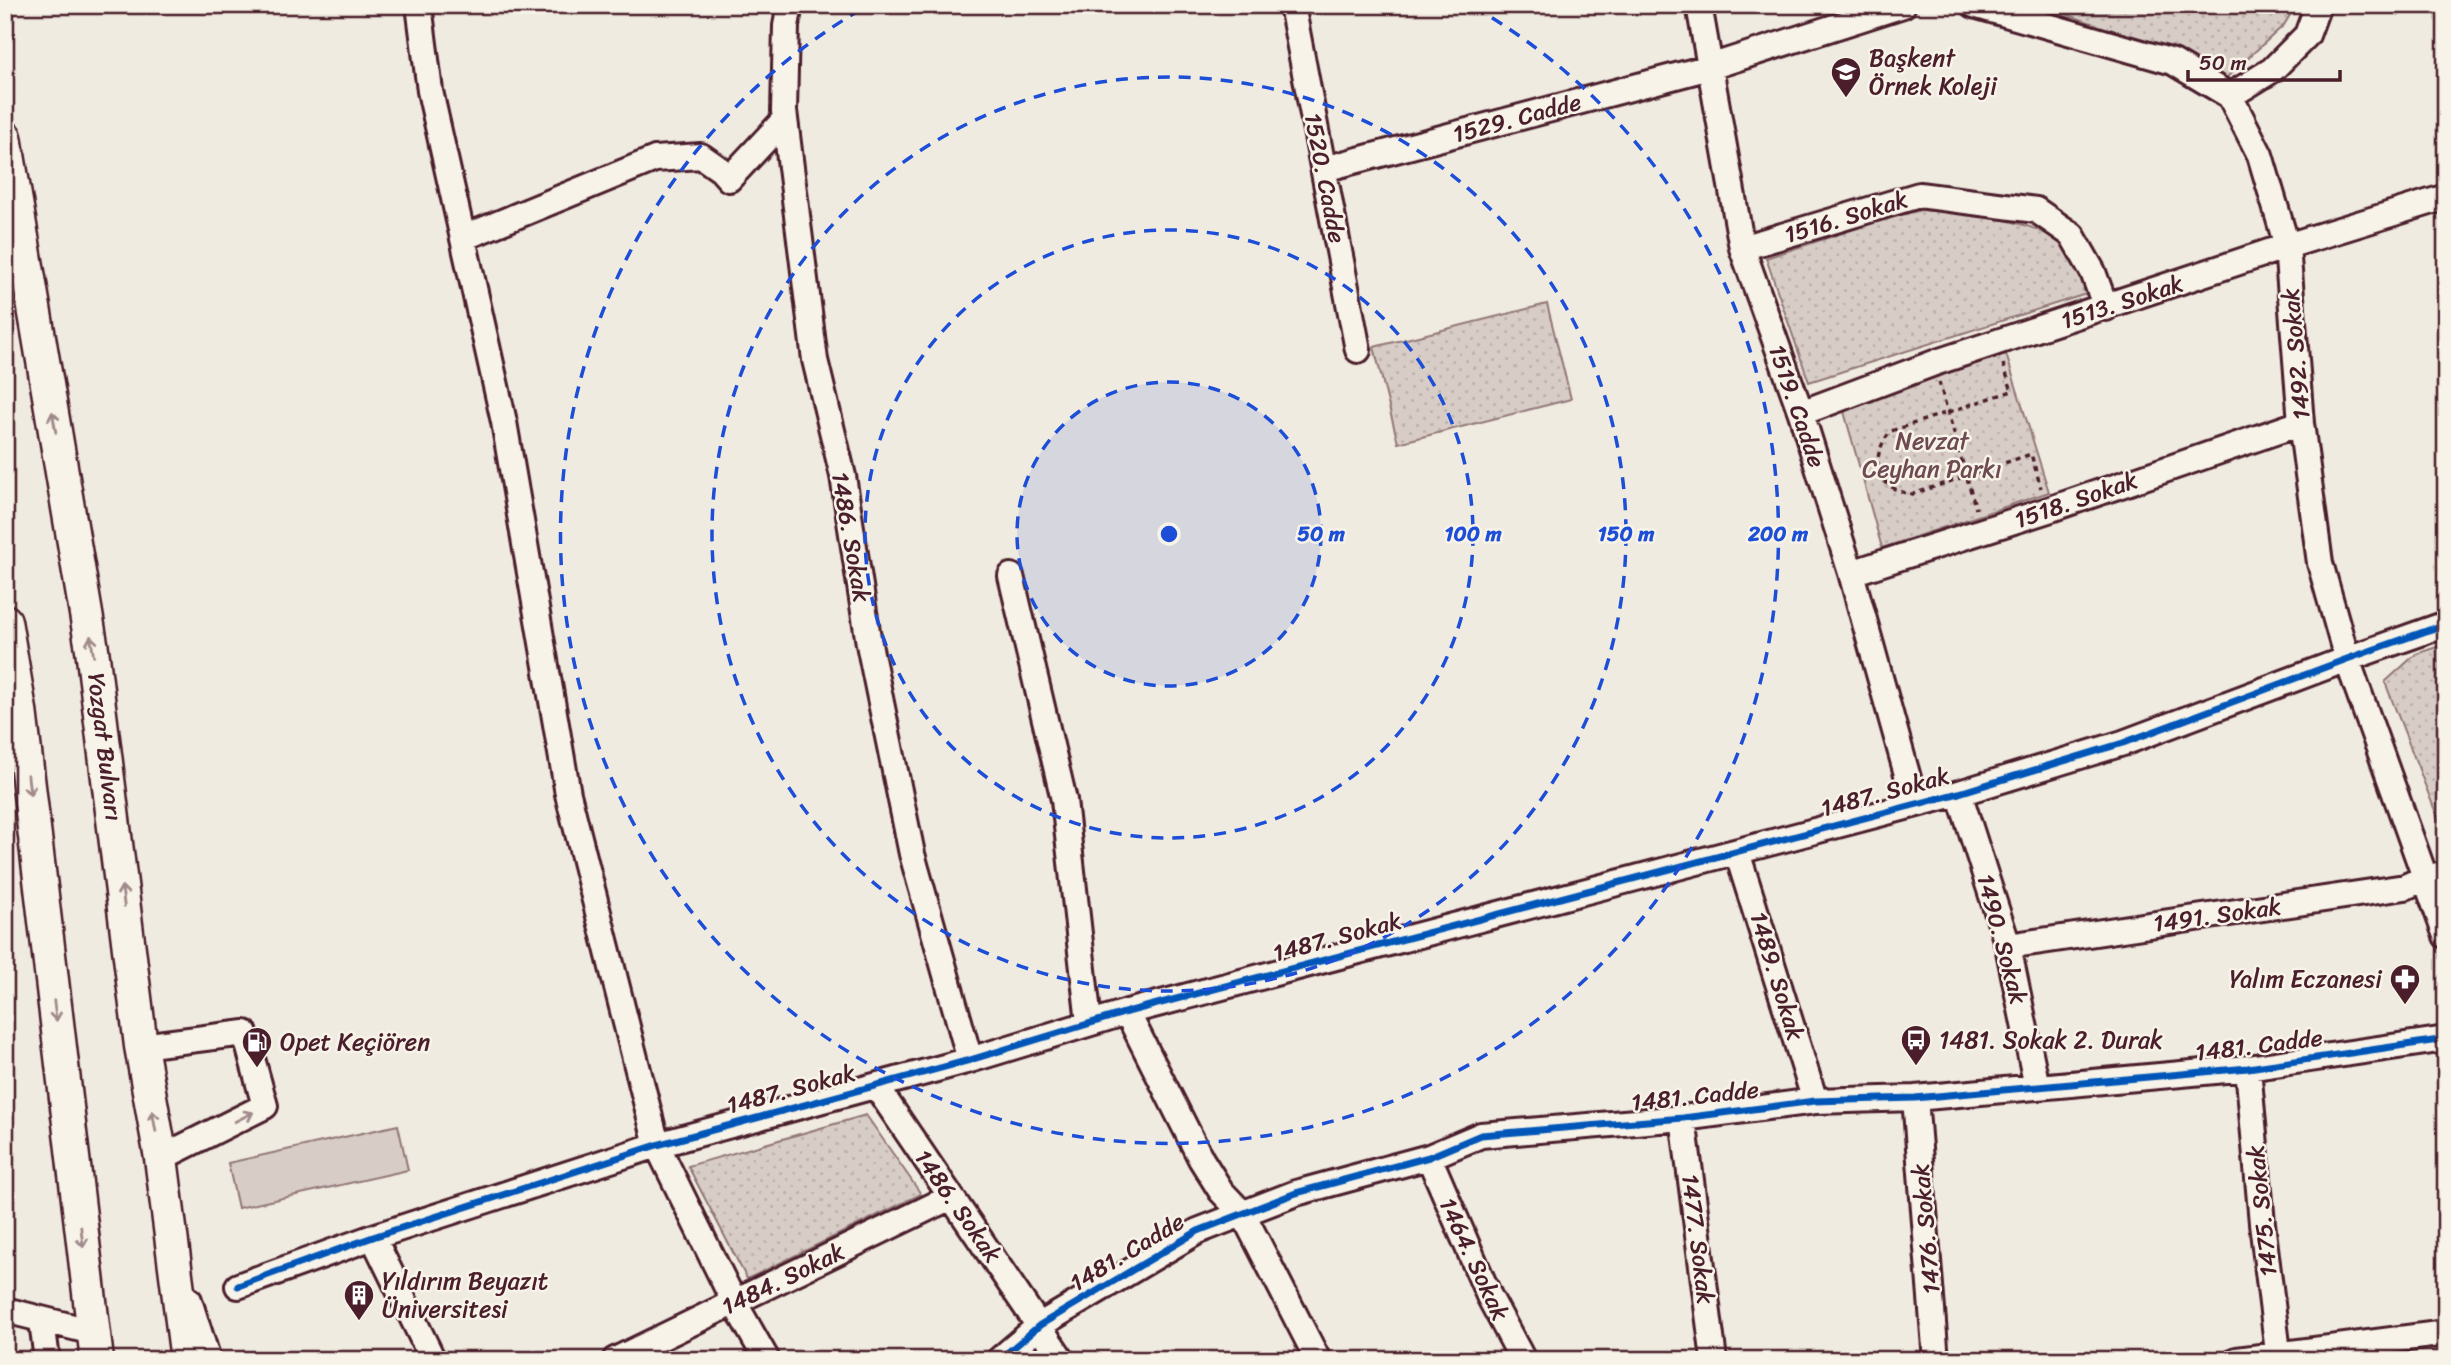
<svg xmlns="http://www.w3.org/2000/svg" width="2451" height="1365" viewBox="0 0 2451 1365" font-family="Sriracha,sans-serif">
  <style>
    .grass { fill: #d8cdc6; stroke: #917678; stroke-width: 2 }
    .park { fill: url(#park-dots); stroke: #917678; stroke-width: 2 }
    .lines { fill: none; stroke-linecap: round; stroke-linejoin: round }
    .minor-casing { stroke: #4a1f2b; stroke-width: 30 }
    .major-casing { stroke: #4a1f2b; stroke-width: 37 }
    .path { stroke: #4a1f2b; stroke-width: 3.5; stroke-dasharray: 5 5; stroke-linecap: butt }
    .minor { stroke: #f7f3e8; stroke-width: 24 }
    .major { stroke: #f7f3e8; stroke-width: 32 }
    .cycleway-casing { stroke: #f7f3e8; stroke-width: 11 }
    .cycleway { stroke: #0057b8; stroke-width: 7 }
    .oneway { stroke: #a0898a }
    .ring { fill: none; stroke: #1d4ed8; stroke-width: 3.5; stroke-dasharray: 12 9 }
    .labels { text-anchor: middle; dominant-baseline: central; stroke-width: 5; stroke-linejoin: round; paint-order: stroke }
    .poi-label { font-size: 24px; fill: #4a1f2b; stroke: #f7f3e8; text-anchor: start }
    .street-label { font-size: 24px; fill: #4a1f2b; stroke: #f7f3e8 }
    .park-label { font-size: 24px; fill: #6e4a52; stroke: #f7f3e8 }
    .centre { fill: #1d4ed8; stroke: #f7f3e8; stroke-width: 3.5 }
    .ring-label { font-size: 21px; text-anchor: middle; font-weight: bold; fill: #1d4ed8; stroke: #f7f3e8; stroke-width: 5; stroke-linejoin: round; paint-order: stroke }
  </style>
  <defs>
    <pattern id="park-dots" width="8" height="8" patternUnits="userSpaceOnUse" patternTransform="scale(1.75)"><rect width="8" height="8" fill="#d8cdc6"/><path d="M2 2h.1M6 6h.1" fill="none" stroke="#bbb0aa" stroke-width="1.8" stroke-linecap="round"/></pattern>
  </defs>
  <rect width="100%" height="100%" fill="#f0ebe0"/>
  <filter id="ink" filterUnits="userSpaceOnUse"><feTurbulence type="fractalNoise" baseFrequency=".0143" numOctaves="2"/><feDisplacementMap in="SourceGraphic" scale="14" xChannelSelector="R" yChannelSelector="G"/><feConvolveMatrix kernelMatrix="1 2 1 2 8 2 1 2 1" color-interpolation-filters="sRGB"/></filter>
  <g filter="url(#ink)">
    <path class="grass" d="M398 1125 408 1170 238 1208 228 1163Z"/>
    <path class="park" d="M2041 5H2296L2284 25 2226 78 2164 49Z
      M1921 210C1960 213 2033 217 2062 245 2075 257 2080 278 2086 294L1809 382 1766 258 1879 221Z
      M1547 304 1571 399 1398 443 1374 347Z
      M2006 354 2049 492 1882 548 1843 408Z
      M2446 644V839L2385 682 2416 654Z
      M866 1115 921 1194 747 1279 688 1166Z"/>
    <g class="lines">
      <g class="minor-casing">
        <path id="minor" d="M419 5 430 91 504 422 568 794 657 1145 734 1302 767 1360
          M790 5 786 26 784 111 815 360 843 476 869 644 912 854 970 1060
          M1292 5 1358 350
          M1699 5 1742 248 1801 413 1851 573 1915 803
          M1974 5 2173 62 2230 96 2260 155 2287 246 2301 423 2320 563 2347 659 2446 936
          M2230 96 2272 70 2307 35 2318 5
          M1324 169 1710 67 1903 5
          M463 238 655 159 701 156 721 170 729 179 785 119
          M1742 248 1919 195 2036 210 2072 235 2093 272 2106 308
          M1801 413 1937 362 2287 246 2446 197
          M1851 573 2048 510 2301 423
          M1011 576 1064 800 1089 1023
          M1959 793 2008 946 2037 1087
          M1737 852 1815 1101
          M2008 946 2405 887 2425 878 2446 875
          M1127 1012 1201 1159 1221 1191 1243 1214 1318 1360
          M141 1046 245 1033 265 1106 161 1158
          M2248 1068 2262 1223 2279 1360
          M876 1086 1062 1360
          M1915 1098 1936 1360
          M1683 1118 1714 1360
          M1429 1157 1489 1296 1523 1360
          M373 1237 433 1360
          M238 1286 373 1237 657 1145 970 1060 1127 1012 1959 793 2123 743 2347 659 2446 624
          M189 1300 208 1360
          M5 1310 93 1332
          M42 1321 47 1360
          M615 1360 951 1197
          M999 1360 1040 1325 1198 1231 1296 1193 1429 1157 1481 1135 1683 1118 1815 1101 1915 1098 2248 1068 2446 1039
          M2237 1360 2446 1333"/>
      </g>
      <g class="major-casing">
        <path id="major" d="M5 137 92 649 141 1046 161 1158 187 1360
          M5 621 20 710 97 1360"/>
      </g>
      <path class="path" d="M2003 364 2012 391 1891 431C1868 458 1875 490 1913 494L2031 454 2041 488
        M1939 382 1976 509"/>
      <use href="#minor" class="minor"/>
      <use href="#major" class="major"/>
      <g class="cycleway-casing">
        <path id="cycleway" d="M238 1286 373 1237 657 1145 970 1060 1127 1012 1959 793 2123 743 2347 659 2446 624
          M999 1360 1040 1325 1198 1231 1296 1193 1429 1157 1481 1135 1683 1118 1815 1101 1915 1098 2248 1068 2446 1039"/>
      </g>
      <use href="#cycleway" class="cycleway"/>
    </g>
    <defs><path id="oneway-shaft" d="M-6 0H5M1.5-3L5.5 0L1.5 3" fill="none" stroke-width="1.6" stroke-linecap="round" stroke-linejoin="round" transform="scale(1.75)"/></defs>
    <g class="oneway">
      <use href="#oneway-shaft" transform="translate(54 422) rotate(-100)"/>
      <use href="#oneway-shaft" transform="translate(92 646) rotate(-99)"/>
      <use href="#oneway-shaft" transform="translate(29 785) rotate(83)"/>
      <use href="#oneway-shaft" transform="translate(123 896) rotate(-97)"/>
      <use href="#oneway-shaft" transform="translate(55 1011) rotate(83)"/>
      <use href="#oneway-shaft" transform="translate(244 1117) rotate(-27)"/>
      <use href="#oneway-shaft" transform="translate(154 1121) rotate(-100)"/>
      <use href="#oneway-shaft" transform="translate(82 1237) rotate(83)"/>
    </g>
  </g>
  <circle cx="1169" cy="534" r="152" fill="#1d4ed8" fill-opacity=".12"/>
  <g class="ring">
    <circle cx="1169" cy="534" r="152"/>
    <circle cx="1169" cy="534" r="304"/>
    <circle cx="1169" cy="534" r="457"/>
    <path d="M1474 7A609 609 0 1 1 865 7"/>
  </g>
  <defs>
    <g id="school-pin" transform="scale(1.575)"><path d="M0 17L-7.5 6A9.5 9.5 0 1 1 7.5 6Z" fill="#4a1f2b" stroke="#f7f3e8"/><path d="M0-5L7-2L0 1L-7-2ZM-4 1L0 2.5L4 1V4Q0 6-4 4Z" fill="#fff"/></g>
    <g id="pharmacy-pin" transform="scale(1.575)"><path d="M0 17L-7.5 6A9.5 9.5 0 1 1 7.5 6Z" fill="#4a1f2b" stroke="#f7f3e8"/><path d="M-2-6h4v4h4v4h-4v4h-4v-4h-4v-4h4Z" fill="#fff"/></g>
    <g id="bus-pin" transform="scale(1.575)"><path d="M0 17L-7.5 6A9.5 9.5 0 1 1 7.5 6Z" fill="#4a1f2b" stroke="#f7f3e8"/><path d="M-5-6H5V4H4V6H2V4H-2V6H-4V4H-5ZM-3.5-4V0h7V-4ZM-3.5 1.2v1.5H-2V1.2ZM2 1.2v1.5H3.5V1.2Z" fill="#fff"/></g>
    <g id="fuel-pin" transform="scale(1.575)"><path d="M0 17L-7.5 6A9.5 9.5 0 1 1 7.5 6Z" fill="#4a1f2b" stroke="#f7f3e8"/><path d="M-5.5-6h7V0h2V4h1.3V-2.5L3-4.5l.8-.8L6-3V5H2.5V1h-1V6h-7ZM-4.2-4.7v3.2H.2V-4.7Z" fill="#fff"/></g>
    <g id="building-pin" transform="scale(1.575)"><path d="M0 17L-7.5 6A9.5 9.5 0 1 1 7.5 6Z" fill="#4a1f2b" stroke="#f7f3e8"/><path d="M-4-6H4V6H1V3H-1V6H-4ZM-2.5-4.3h1.7v1.8h-1.7ZM.8-4.3h1.7v1.8H.8ZM-2.5-1h1.7V.8h-1.7ZM.8-1h1.7V.8H.8Z" fill="#fff"/></g>
  </defs>
  <g fill-rule="evenodd">
    <use href="#school-pin" x="1846" y="72"/>
    <use href="#pharmacy-pin" x="2405" y="979"/>
    <use href="#bus-pin" x="1916" y="1040"/>
    <use href="#fuel-pin" x="257" y="1042"/>
    <use href="#building-pin" x="359" y="1295"/>
  </g>
  <g class="labels">
    <g class="poi-label">
      <text x="1869" y="58">Başkent<tspan x="1869" dy="28">Örnek Koleji</tspan></text>
      <text x="2382" y="979" text-anchor="end">Yalım Eczanesi</text>
      <text x="1939" y="1040">1481. Sokak 2. Durak</text>
      <text x="280" y="1042">Opet Keçiören</text>
      <text x="382" y="1281">Yıldırım Beyazıt<tspan x="382" dy="28">Üniversitesi</tspan></text>
    </g>
    <g class="street-label">
      <text transform="translate(1517 118) rotate(-15)">1529. Cadde</text>
      <text transform="translate(1325 178) rotate(79)">1520. Cadde</text>
      <text transform="translate(1846 217) rotate(-17)">1516. Sokak</text>
      <text transform="translate(2122 302) rotate(-18)">1513. Sokak</text>
      <text transform="translate(2296 354) rotate(-95)">1492. Sokak</text>
      <text transform="translate(1797 406) rotate(71)">1519. Cadde</text>
      <text transform="translate(2076 500) rotate(-19)">1518. Sokak</text>
      <text transform="translate(851 537) rotate(80)">1486. Sokak</text>
      <text transform="translate(105 747) rotate(83)">Yozgat Bulvarı</text>
      <text transform="translate(1885 792) rotate(-15)">1487. Sokak</text>
      <text transform="translate(2217 915) rotate(-8)">1491. Sokak</text>
      <text transform="translate(1337 937) rotate(-15)">1487. Sokak</text>
      <text transform="translate(2002 939) rotate(75)">1490. Sokak</text>
      <text transform="translate(1777 976) rotate(73)">1489. Sokak</text>
      <text transform="translate(2259 1045) rotate(-7)">1481. Cadde</text>
      <text transform="translate(791 1089) rotate(-15)">1487. Sokak</text>
      <text transform="translate(1695 1096) rotate(-6)">1481. Cadde</text>
      <text transform="translate(958 1206) rotate(55)">1486. Sokak</text>
      <text transform="translate(2262 1211) rotate(-96)">1475. Sokak</text>
      <text transform="translate(1926 1229) rotate(-95)">1476. Sokak</text>
      <text transform="translate(1698 1239) rotate(83)">1477. Sokak</text>
      <text transform="translate(1127 1252) rotate(-31)">1481. Cadde</text>
      <text transform="translate(1474 1259) rotate(65)">1464. Sokak</text>
      <text transform="translate(783 1279) rotate(-26)">1484. Sokak</text>
    </g>
    <g class="park-label">
      <text x="1932" y="441">Nevzat<tspan x="1932" dy="28">Ceyhan Parkı</tspan></text>
    </g>
  </g>
  <circle cx="1169" cy="534" r="10" class="centre"/>
  <g class="ring-label">
    <text x="1321" y="541">50 m</text>
    <text x="1473" y="541">100 m</text>
    <text x="1626" y="541">150 m</text>
    <text x="1778" y="541">200 m</text>
  </g>
  <rect width="2451" height="1365" fill="none" stroke="#f7f3e8" stroke-width="28"/>
  <rect x="14" y="14" width="2423" height="1337" fill="none" stroke="#4a1f2b" stroke-width="2.5" filter="url(#ink)"/>
  <path d="M2188 70v10h152v-10" fill="none" stroke="#4a1f2b" stroke-width="3.5"/>
  <text x="2199" y="70" font-size="21" fill="#4a1f2b" stroke="#f7f3e8" stroke-width="5" paint-order="stroke">50 m</text>
</svg>
